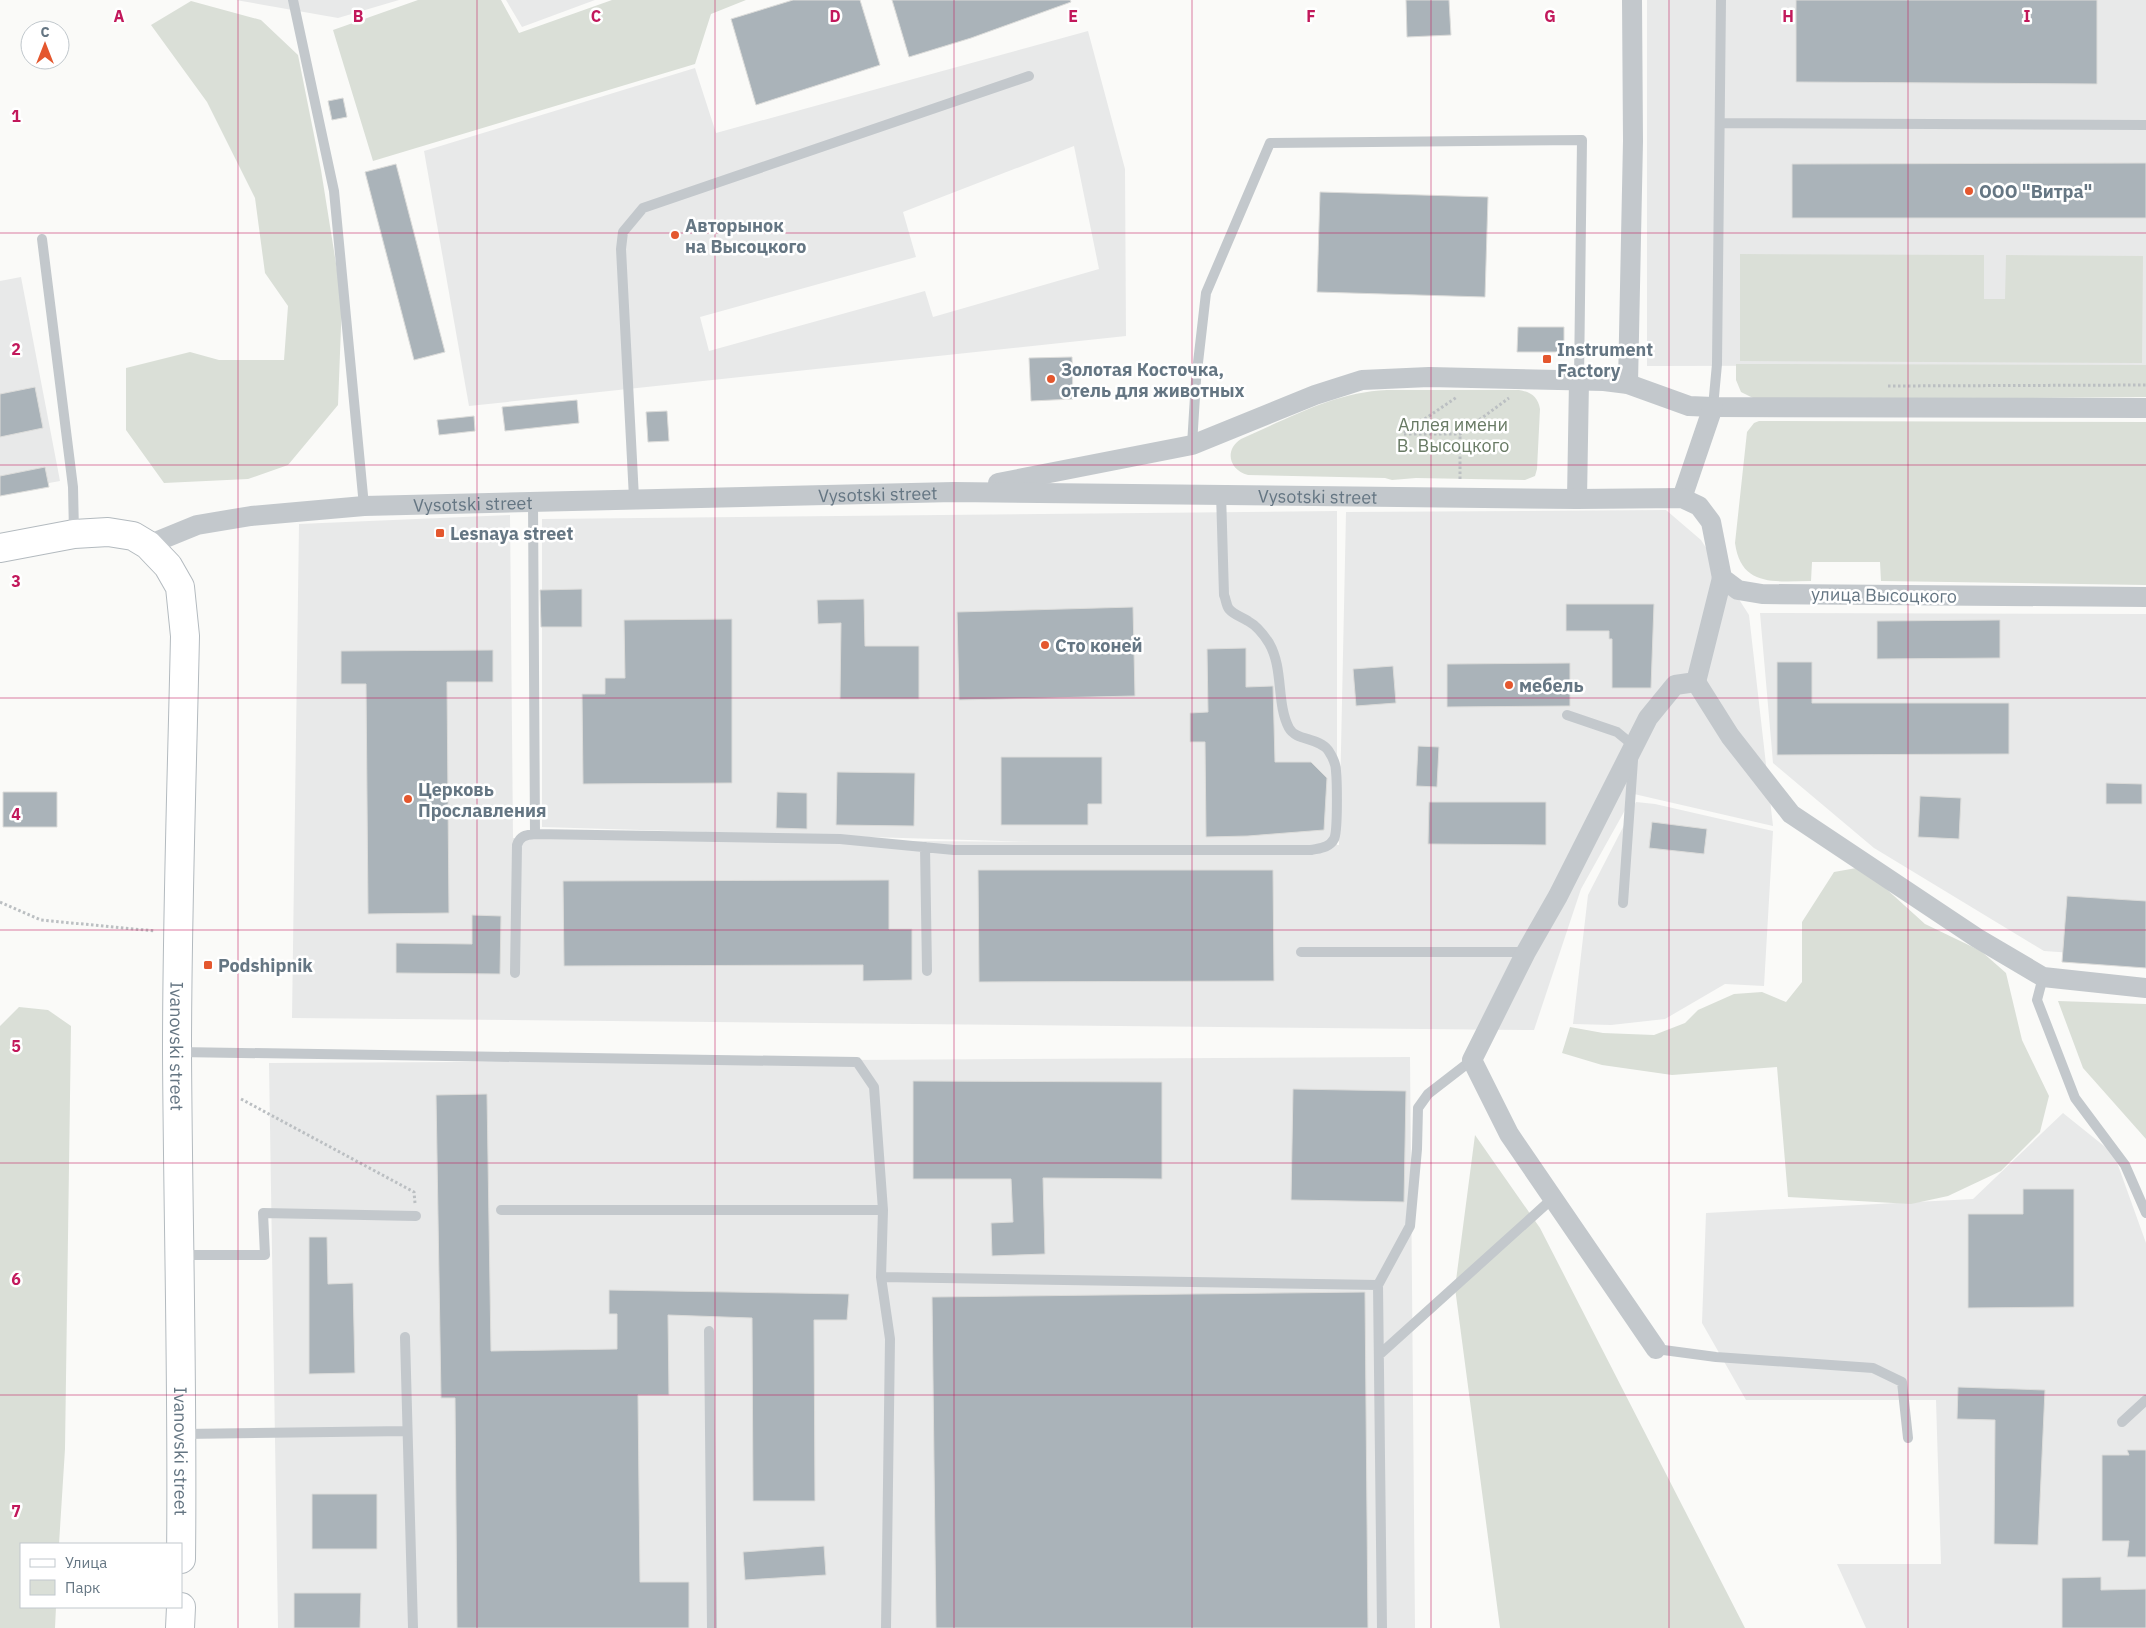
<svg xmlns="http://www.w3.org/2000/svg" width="2146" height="1628" viewBox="0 0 2146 1628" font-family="'IBM Plex Sans',sans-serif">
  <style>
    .built { fill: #e8e9e9; fill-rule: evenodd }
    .green { fill: #dadfd7 }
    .building { fill: #aab3b9; stroke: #dcdcda }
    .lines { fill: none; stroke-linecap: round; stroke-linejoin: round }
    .secondary-casing { stroke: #b3babf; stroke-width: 30 }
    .path { stroke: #bbbfc2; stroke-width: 3; stroke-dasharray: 2.5 2.5; stroke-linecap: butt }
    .service { stroke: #c3c8cc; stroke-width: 10 }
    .minor { stroke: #c3c8cc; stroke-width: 20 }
    .secondary { stroke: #fff; stroke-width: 28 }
    .grid { fill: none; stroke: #c2185b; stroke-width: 1; stroke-opacity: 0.55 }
    .poi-dot { fill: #e4572e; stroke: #fff; stroke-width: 2 }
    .labels { text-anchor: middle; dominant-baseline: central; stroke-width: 5; stroke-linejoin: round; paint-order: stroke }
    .poi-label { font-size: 18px; font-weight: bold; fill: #657683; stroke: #fff; text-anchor: start }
    .park-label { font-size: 18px; fill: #687a64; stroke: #fff }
    .street-label { font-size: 18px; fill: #657683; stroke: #fff }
    .grid-label { font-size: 16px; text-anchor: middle; font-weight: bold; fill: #c2185b; stroke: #fff; stroke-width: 5; stroke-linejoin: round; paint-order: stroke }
  </style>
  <rect width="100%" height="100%" fill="#fafaf8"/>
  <path class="built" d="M236 0H399L338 18Z
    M506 0H595L522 27Z
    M1647 0H2146V365L1647 366Z
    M1088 31 1125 169 1126 336 469 406 424 151 695 68 716 133ZM1074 146 1099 269 933 317 925 291 709 351 700 317 916 257 903 212Z
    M21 277 60 481 0 492V281Z
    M1666 510 1701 540 1749 615 1773 826 1634 794 1581 889 1534 1030 292 1018 299 524 510 515 513 838 1036 842 542 827V519L1337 511V845H1339L1346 512Z
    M1760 613 2146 614V958L2044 951 1874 848 1773 763Z
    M1636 802 1655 804 1773 831 1764 986 1725 984 1665 1019 1611 1025 1573 1024 1588 895Z
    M1410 1057 1415 1628H278L269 1063Z
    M2063 1113 2114 1154 2146 1243V1628H1866L1837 1564H1941L1936 1400H1746L1702 1323 1706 1213 1973 1199Z"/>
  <path class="green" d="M418 0H501L519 33 612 0H746L711 14 695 64 373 161 333 30Z
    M191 1 261 20 298 55 321 170 342 301 338 405 288 465 248 479 164 483 126 430V368L190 352 219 360H284L288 306 265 273 255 198 207 102 151 25Z
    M1740 254 1984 255V299H2005L2006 255 2143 256 2142 363 1740 361Z
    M1736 364 2146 365V397L1776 400 1753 398 1741 392 1736 380Z
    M1387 390H1519C1531 392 1538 397 1540 409L1537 469 1535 476 1525 480 1416 478 1392 480 1385 478 1248 475C1229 470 1224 450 1241 439 1289 418 1335 392 1387 390Z
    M1759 421 2146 422V585L1881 581 1880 562H1812L1811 581C1776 581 1741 588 1735 543L1747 432 1754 423Z
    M1862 867 1925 924 1981 951 2006 973 2022 1040 2049 1096 2040 1132 2001 1171 1948 1196 1911 1204 1788 1197 1777 1067 1672 1075 1602 1065 1562 1053 1570 1027 1603 1033 1654 1035 1685 1023 1698 1010 1734 994 1762 992 1786 1002 1802 982V922L1834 872Z
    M2058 1001 2146 1004V1139L2083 1068Z
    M19 1007 48 1010 71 1026 65 1449 59 1544H21V1607H56L55 1628H0V1026Z
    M1475 1135 1540 1228 1745 1628H1500L1455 1288Z"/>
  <path class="building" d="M793 0H860L880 65 756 105 731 19Z
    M892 0H1070L1071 2 971 38 909 57Z
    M1406 0H1449L1451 35 1407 37Z
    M1796 0H2097V84L1796 82Z
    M343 98 347 117 332 120 328 101Z
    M2146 163V218H1792V164Z
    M396 164 445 352 414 360 365 172Z
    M1320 192 1488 197 1485 297 1317 292Z
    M1518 327H1564V352H1517Z
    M1072 357 1073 399 1031 401 1029 358Z
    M35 387 43 428 0 437V394Z
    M577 400 579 423 505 431 502 407Z
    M667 411 669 441 648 442 646 412Z
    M474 416 475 431 439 435 437 420Z
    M45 467 49 487 0 496V476Z
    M582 589V627H541L540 590Z
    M864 599 865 646H919V699H840L841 623 818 624 817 600Z
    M1566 604H1654L1651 688H1612V639H1609V631H1566Z
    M1133 607 1135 696 959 700 957 612Z
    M732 619V783L583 784 582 694H605V678H625L624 620Z
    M2000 620V658L1877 659V621Z
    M1246 648V687L1273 686 1275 762H1311L1327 778 1324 830 1248 836 1206 837 1205 742H1190V713L1208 712 1207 649Z
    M493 650V682H447L449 913 368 914 366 684H341V651Z
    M1777 662H1812V703H2009V754L1777 755Z
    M1570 663V706L1447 707V664Z
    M1393 666 1396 703 1356 706 1353 669Z
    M1418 746 1439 747 1437 787 1416 786Z
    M1001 757H1102V804H1088V825H1001Z
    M837 772 915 773 914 826 836 825Z
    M2106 783 2142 784V804H2106Z
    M3 792H57V827H3Z
    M777 792 807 793V829L776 828Z
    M1920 796 1961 798 1959 839 1918 837Z
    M1429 802H1546V845L1428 844Z
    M1652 822 1707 829 1704 854 1649 848Z
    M978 870H1273L1274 981 979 982Z
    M889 880V929H912V980L863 981V965L564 966 563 881Z
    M2067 896 2146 901V968L2062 962Z
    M472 915 501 916 500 974 396 973V943L472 944Z
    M913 1081 1162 1082V1179L1043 1178 1045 1254 992 1256 991 1223 1013 1222 1011 1179H913Z
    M1293 1089 1406 1091 1404 1202 1291 1200Z
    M487 1094 491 1351 617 1349V1314H609V1290L849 1294 847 1320H814L815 1501H753L752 1318 668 1315 669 1395H638L640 1582H689V1628H457L455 1398H441L436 1095Z
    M2023 1189H2074V1307L1968 1308V1214H2023Z
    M309 1237H327L328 1284 353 1283 355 1373 309 1374Z
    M1365 1292 1368 1628H936L932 1297Z
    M1958 1387 2045 1390 2038 1545 1994 1544 1995 1420 1957 1419Z
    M2127 1450H2146V1557H2127L2129 1541H2102V1455H2129Z
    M312 1494H377V1549H312Z
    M824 1546 826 1575 745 1580 743 1552Z
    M2101 1577V1590L2146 1589V1628H2062V1578Z
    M294 1593H361L360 1628H294Z"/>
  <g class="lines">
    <g class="secondary-casing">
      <g id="secondary">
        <path id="s2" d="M0 548 74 534 108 532 133 536 148 545 168 566 180 587 185 636C182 775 177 914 177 1053 178 1222 183 1391 181 1559"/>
        <path d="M180 1628 181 1607"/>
      </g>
    </g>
    <path class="path" d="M1888 386 2146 385
      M1404 433 1457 397
      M1404 434H1460L1509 398
      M1460 479V434
      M0 902 41 920 155 931
      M241 1099 414 1192 415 1203"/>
    <path class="service" d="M293 0 334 191 364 506
      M1720 123 2146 125
      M42 239 73 487 74 533
      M1713 407 1717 364 1721 0
      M1192 445 1196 380 1206 293 1270 143 1582 140 1579 380
      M634 498 621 249 623 232 643 208 1029 76
      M533 501 535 834 840 839 954 850H1311C1320 848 1329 848 1334 839 1338 832 1337 781 1336 771 1336 763 1332 756 1328 750 1318 737 1296 741 1289 728 1276 703 1284 669 1269 643 1264 635 1257 626 1248 621 1242 617 1234 615 1229 609 1226 605 1226 599 1224 595L1221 493
      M1567 715 1617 732 1634 746 1623 903
      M925 847 927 971
      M1301 952H1526
      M515 973 517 845C520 836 525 835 535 834
      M2043 977 2037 1000 2075 1098 2125 1165 2146 1213
      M178 1052 857 1062 874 1087 883 1210 881 1277 890 1339 886 1628
      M501 1210H883
      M180 1255H265L263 1213 416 1216
      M881 1277 1378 1285
      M709 1331 712 1628
      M405 1337 413 1628
      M1656 1349 1716 1357 1873 1368 1902 1382 1908 1438
      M1379 1355 1553 1198
      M2122 1422 2146 1400
      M183 1434 407 1431
      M1382 1628 1378 1285 1410 1226 1417 1149 1418 1108 1428 1094 1472 1060"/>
    <g class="minor">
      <path d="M1628 384 1633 141 1632 0"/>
      <path d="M998 483 1192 445 1315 395 1362 380 1429 377 1604 381 1628 384 1689 406 1713 407 2146 408"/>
      <path d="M1682 498 1713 407"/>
      <path d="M1577 499 1579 380"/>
      <path id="s1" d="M148 545 197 525 251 516 364 506 954 492 1577 499 1682 498 1699 506 1711 522 1722 578 1738 590 1762 594 2146 597"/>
      <path d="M1696 682 1730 736 1791 814 1977 938 2043 977 2146 988"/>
      <path d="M1656 1349 1509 1134 1472 1060 1526 952 1558 896 1648 718 1675 685 1696 682 1722 578"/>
    </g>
    <use href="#secondary" class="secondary"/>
  </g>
  <path class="grid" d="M238 0V1628M477 0V1628M715 0V1628M954 0V1628M1192 0V1628M1431 0V1628M1669 0V1628M1908 0V1628M0 233H2146M0 465H2146M0 698H2146M0 930H2146M0 1163H2146M0 1395H2146"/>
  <g class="poi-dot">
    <circle cx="1969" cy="191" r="5"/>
    <circle cx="675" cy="235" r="5"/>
    <rect x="1542" y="354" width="10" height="10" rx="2.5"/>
    <circle cx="1051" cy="379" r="5"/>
    <rect x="435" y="528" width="10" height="10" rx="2.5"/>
    <circle cx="1045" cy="645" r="5"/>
    <circle cx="1509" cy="685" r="5"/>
    <circle cx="408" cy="799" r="5"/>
    <rect x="203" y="960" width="10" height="10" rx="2.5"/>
  </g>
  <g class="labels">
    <g class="poi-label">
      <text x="1979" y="191">ООО "Витра"</text>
      <text x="685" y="225">Авторынок<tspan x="685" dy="21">на Высоцкого</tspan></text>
      <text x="1557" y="349">Instrument<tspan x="1557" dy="21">Factory</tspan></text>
      <text x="1061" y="369">Золотая Косточка,<tspan x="1061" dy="21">отель для животных</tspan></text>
      <text x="450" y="533">Lesnaya street</text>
      <text x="1055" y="645">Сто коней</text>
      <text x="1519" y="685">мебель</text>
      <text x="418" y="789">Церковь<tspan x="418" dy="21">Прославления</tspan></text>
      <text x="218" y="965">Podshipnik</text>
    </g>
    <g class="park-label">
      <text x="1453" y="424">Аллея имени<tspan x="1453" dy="21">В. Высоцкого</tspan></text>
    </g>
    <g class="street-label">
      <text stroke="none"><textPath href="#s1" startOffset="735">Vysotski street</textPath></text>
      <text stroke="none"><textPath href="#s1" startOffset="1175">Vysotski street</textPath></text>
      <text stroke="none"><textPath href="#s1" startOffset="330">Vysotski street</textPath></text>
      <text transform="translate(1884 595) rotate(1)">улица Высоцкого</text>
      <text stroke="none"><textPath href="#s2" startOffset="665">Ivanovski street</textPath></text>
      <text stroke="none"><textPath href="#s2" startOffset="1070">Ivanovski street</textPath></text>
    </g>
  </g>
  <g class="grid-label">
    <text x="119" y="22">A</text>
    <text x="358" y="22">B</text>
    <text x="596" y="22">C</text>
    <text x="835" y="22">D</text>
    <text x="1073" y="22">E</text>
    <text x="1311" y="22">F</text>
    <text x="1550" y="22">G</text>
    <text x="1788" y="22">H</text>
    <text x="2027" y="22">I</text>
    <text x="16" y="122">1</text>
    <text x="16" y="355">2</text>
    <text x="16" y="587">3</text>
    <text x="16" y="820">4</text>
    <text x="16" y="1052">5</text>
    <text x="16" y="1285">6</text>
    <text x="16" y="1517">7</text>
  </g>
  <rect x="20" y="1543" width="162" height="65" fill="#ffffff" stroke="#c1c8cd"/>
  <rect x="30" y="1559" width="25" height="8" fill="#ffffff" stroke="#c1c8cd"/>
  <text x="65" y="1568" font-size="15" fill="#657683">Улица</text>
  <rect x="30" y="1580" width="25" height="15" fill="#dadfd7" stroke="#c1c8cd"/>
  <text x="65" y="1593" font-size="15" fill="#657683">Парк</text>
  <g transform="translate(45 45)"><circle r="24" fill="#ffffff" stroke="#c1c8cd"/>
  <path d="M0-4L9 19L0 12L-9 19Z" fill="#e4572e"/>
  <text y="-8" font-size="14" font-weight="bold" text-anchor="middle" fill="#657683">С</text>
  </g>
</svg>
